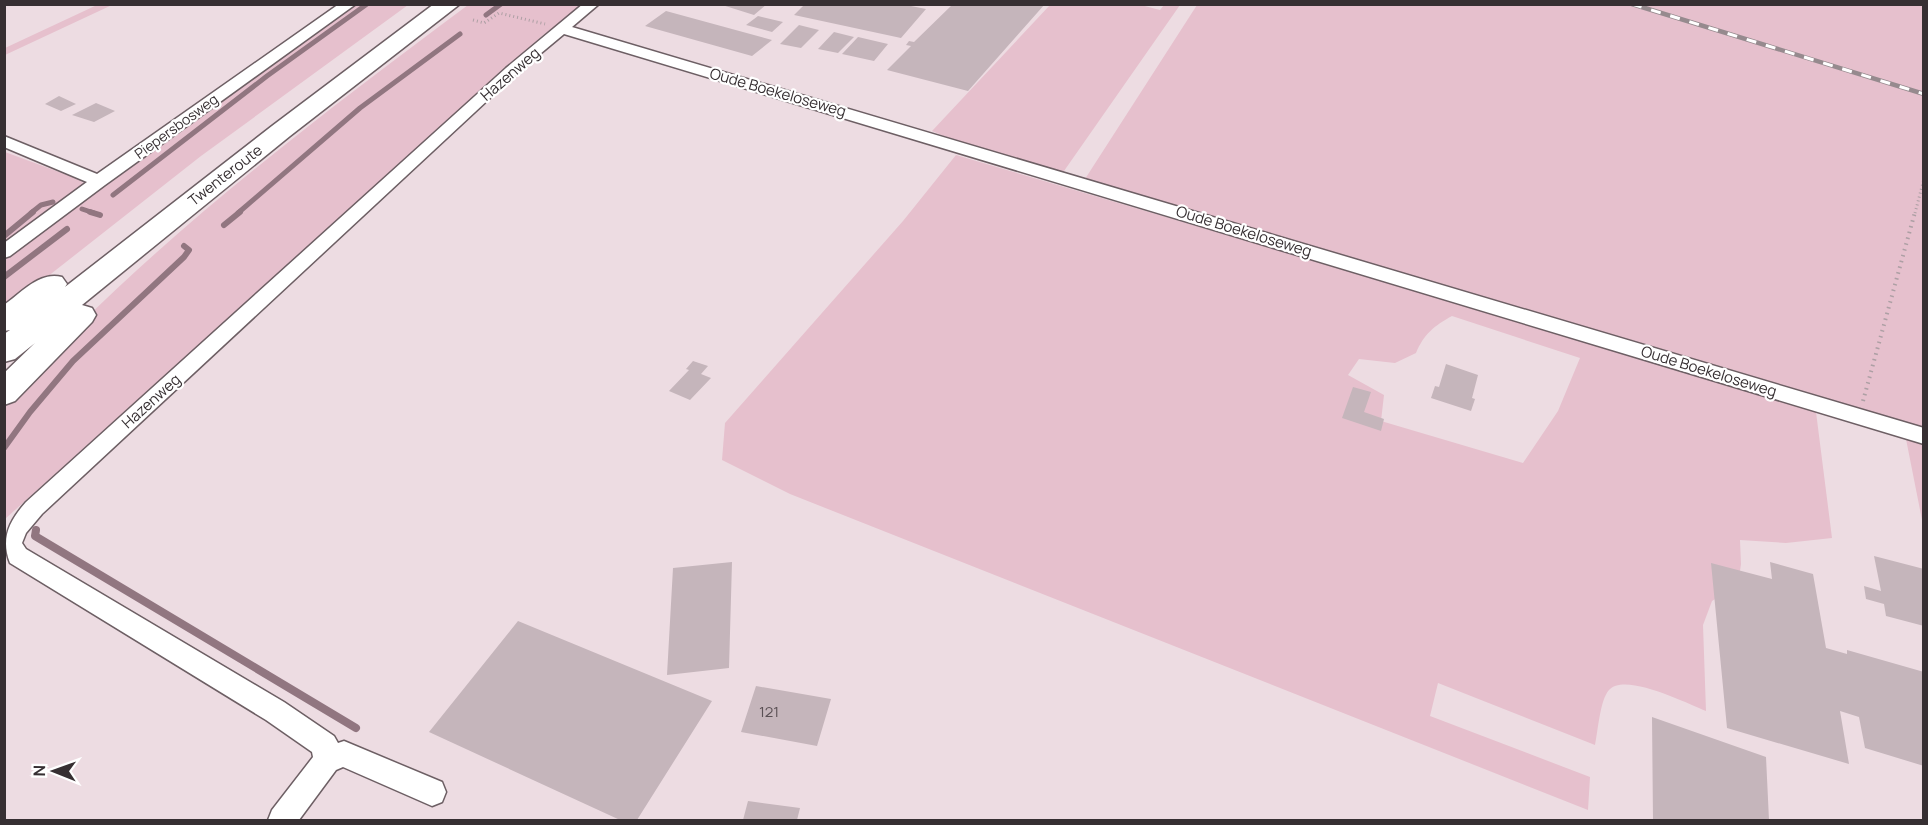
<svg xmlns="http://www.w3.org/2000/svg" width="1928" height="825" viewBox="0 0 1928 825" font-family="Manrope,sans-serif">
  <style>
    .green { fill: #e6c0cd; fill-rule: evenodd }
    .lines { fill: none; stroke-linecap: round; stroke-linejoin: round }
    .stream-far2 { stroke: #917680; stroke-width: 5 }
    .stream-far1 { stroke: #917680; stroke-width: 6 }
    .stream { stroke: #917680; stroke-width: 8 }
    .building { fill: #c5b5bb }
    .minor-casing { stroke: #6d5f64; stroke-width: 3 }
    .trunk-casing { stroke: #6d5f64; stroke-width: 3 }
    .path-far1 { stroke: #ad9fa4; stroke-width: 3; stroke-dasharray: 1 3; stroke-linecap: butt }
    .path { stroke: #ad9fa4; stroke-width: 4; stroke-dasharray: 1.5 4.5; stroke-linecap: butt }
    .minor { fill: #fff; fill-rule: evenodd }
    .trunk { fill: #fff; fill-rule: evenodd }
    .rail-casing { stroke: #968a8e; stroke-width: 4.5 }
    .rail { stroke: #fff; stroke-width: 3; stroke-dasharray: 10; stroke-linecap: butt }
    .labels { text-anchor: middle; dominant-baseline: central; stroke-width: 4.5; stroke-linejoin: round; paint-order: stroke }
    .far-street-label { font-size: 14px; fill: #362f32; stroke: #fff }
    .street-label { font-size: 15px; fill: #362f32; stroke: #fff }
    .near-number-label { font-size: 15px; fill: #5a5054 }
  </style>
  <rect width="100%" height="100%" fill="#eddce2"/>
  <path class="green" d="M1137 4 1160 10 1164 5H1180L1064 171 1059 173 958 142 932 131 1050 5Z
    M97 5H112L5 55V48Z
    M355 5H408L201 156 5 310V258Z
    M468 5H583L542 36 5 519V403C140 251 306 126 468 5Z
    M1197 5H1923L1922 90 1924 93 1923 428 1085 179Z
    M5 152 78 179 86 185 5 249Z
    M956 155 1410 289 1816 412 1832 538 1786 543 1740 540 1741 564 1738 585 1712 601 1703 625 1706 711C1686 703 1625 672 1609 690 1600 700 1598 731 1595 745L1438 683 1430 716 1590 777 1588 810 790 494 722 460 725 423 903 221ZM1452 316 1580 358 1558 411 1523 463 1381 421 1384 395 1348 375 1359 359 1395 363 1416 353C1424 334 1434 326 1452 316Z
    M1906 439 1923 444V525Z"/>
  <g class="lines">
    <path class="stream-far2" d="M486 15 501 4
      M113 195 267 76 367 4
      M82 209 94 213
      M31 213 41 205 53 202
      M238 213 360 108 460 34"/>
    <path class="stream-far1" d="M90 212 100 215
      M224 225 240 212
      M4 236 33 212
      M4 277 67 229
      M4 448 30 412 73 361 184 257 189 250 184 246"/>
    <path class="stream" d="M36 530 35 536 356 728"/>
  </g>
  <path class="building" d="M719 4H767L754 15Z
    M805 4H901L926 9 901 38 794 15Z
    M953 4H1045L968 91 887 70 911 46 906 45 909 41 914 42Z
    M666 11 772 40 752 56 645 26Z
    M758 16 783 22 772 32 746 25Z
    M799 25 819 30 801 48 780 44Z
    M834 32 854 37 838 53 818 49Z
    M858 37 888 44 874 61 842 54Z
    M59 96 76 104 61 111 45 104Z
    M96 103 115 111 94 122 72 115Z
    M693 361 708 366 701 374 711 378 690 400 669 391 689 370 686 369Z
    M1446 364 1478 375 1472 398 1475 399 1471 411 1431 398 1435 386 1439 387Z
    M1353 387 1371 392 1364 412 1384 419 1381 431 1342 418Z
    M1874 556 1924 569V626L1886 616 1884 604 1866 599 1864 586 1881 591Z
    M732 562 729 668 667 675 673 568Z
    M1770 562 1813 574 1826 648 1847 654V650L1924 672V766L1865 748 1859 717 1840 711 1849 764 1727 728 1711 563 1772 579Z
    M518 621 712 701 637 820H620L429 732Z
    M756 686 831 699 817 746 741 732Z
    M1652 717 1766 757 1769 820H1653Z
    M748 801 800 808 797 820H743Z"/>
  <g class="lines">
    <g class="minor-casing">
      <path id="minor" d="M339 4H356L105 185 10 256 4 258V243L87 182 4 147V136L97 174Z
        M583 4H599L572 27 1924 428V444L564 34 516 74 42 514 26 533 22 543 26 549 284 702 334 736 338 743 344 741 442 782 446 792 442 802 432 806 343 767 336 770 299 820H268L272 810 313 757 312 752 266 720 10 563C0 538 10 520 26 502L506 68Z"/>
    </g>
    <g class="trunk-casing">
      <path id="trunk" d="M434 4H460L290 136 82 305 92 308 96 315 92 322 15 401 4 405V373L35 343 15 359 4 362V334L10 330 4 331V305C22 292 40 271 62 277L67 284 65 287 272 126Z"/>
    </g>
    <path class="path-far1" d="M473 20 484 23 499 13 545 24
      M1915 213 1924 179"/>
    <path class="path" d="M1863 401 1915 212"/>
    <use href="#minor" class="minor"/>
    <use href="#trunk" class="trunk"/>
    <g class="rail-casing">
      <path id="rail" d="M1632 4 1924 94"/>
    </g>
    <use href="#rail" class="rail"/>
  </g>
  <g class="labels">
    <g class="far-street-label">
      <text transform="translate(176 126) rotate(-36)">Piepersbosweg</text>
    </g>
    <g class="street-label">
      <text transform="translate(510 74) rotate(-41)">Hazenweg</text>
      <text transform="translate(778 92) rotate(16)">Oude Boekeloseweg</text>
      <text transform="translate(225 175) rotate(-38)">Twenteroute</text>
      <text transform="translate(1244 231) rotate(17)">Oude Boekeloseweg</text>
      <text transform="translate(1709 371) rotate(17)">Oude Boekeloseweg</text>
      <text transform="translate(151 401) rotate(-42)">Hazenweg</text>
    </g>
    <g class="near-number-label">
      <text x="769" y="711">121</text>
    </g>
  </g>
  <rect width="1928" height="825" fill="none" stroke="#362f32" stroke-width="12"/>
  <g transform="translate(54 771) rotate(271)" stroke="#ffffff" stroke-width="4.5" paint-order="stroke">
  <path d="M0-4.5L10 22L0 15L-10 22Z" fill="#362f32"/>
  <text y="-9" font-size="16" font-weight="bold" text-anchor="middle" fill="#362f32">N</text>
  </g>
</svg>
